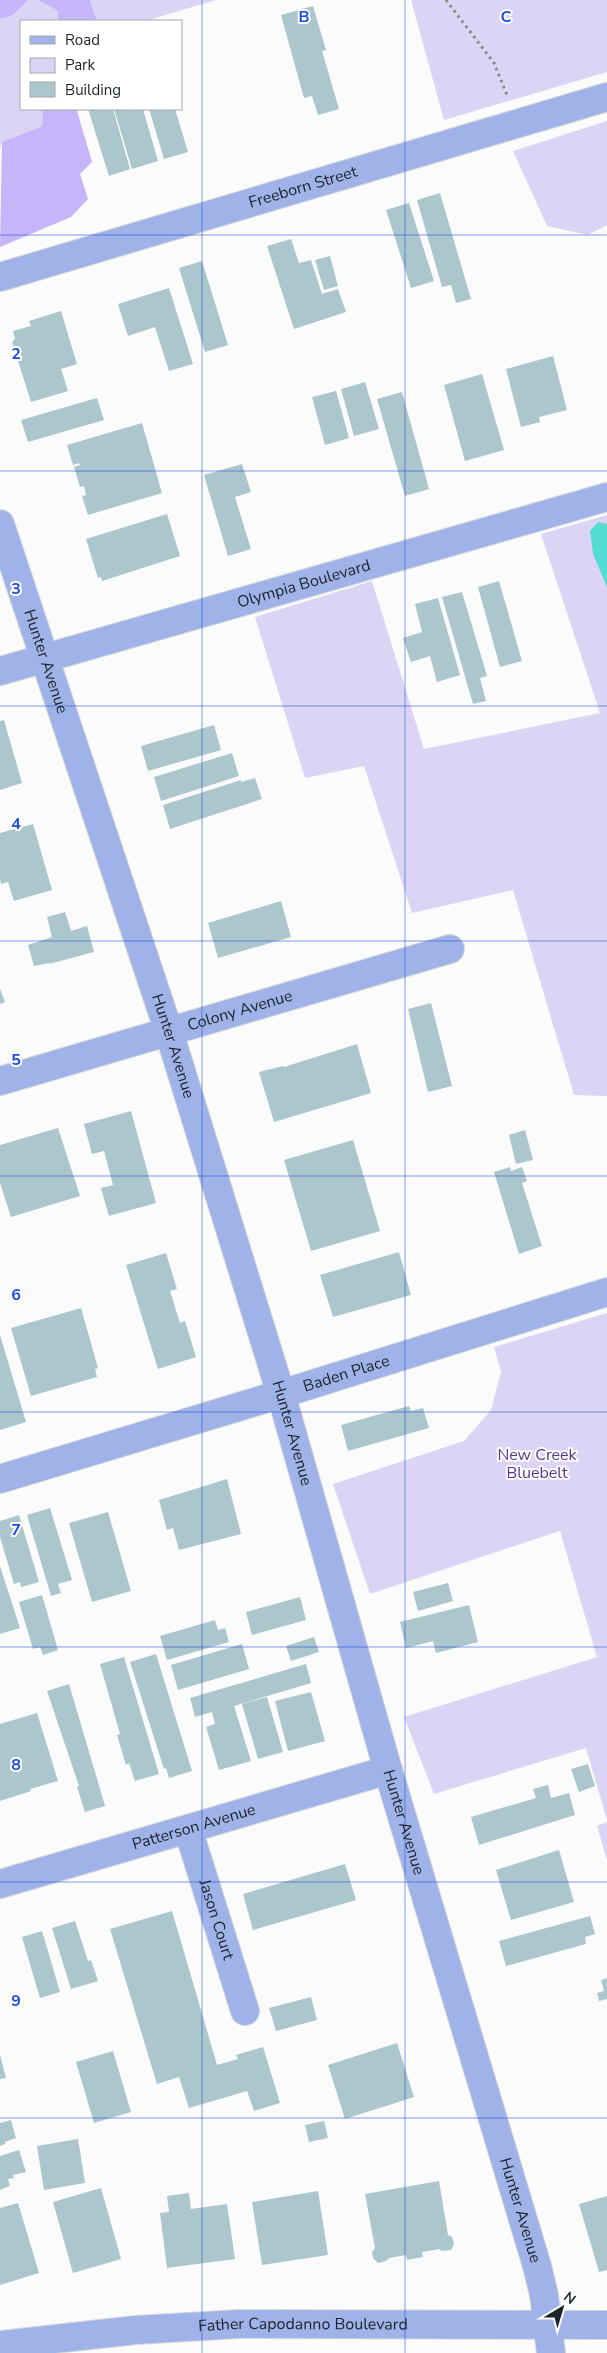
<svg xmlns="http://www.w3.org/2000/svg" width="607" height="2353" viewBox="0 0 607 2353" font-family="'Nunito Sans',sans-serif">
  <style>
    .green { fill: #dbd4f4 }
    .forest { fill: #c6b5f8 }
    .water { fill: #52dcd4 }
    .building { fill: #abc6cd }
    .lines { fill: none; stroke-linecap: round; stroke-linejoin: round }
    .street-casing { stroke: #d7d8d9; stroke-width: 30 }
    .path { stroke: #85898c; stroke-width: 3; stroke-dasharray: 2.5 4; stroke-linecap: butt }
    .street { stroke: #9fb3e8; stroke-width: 28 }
    .grid { fill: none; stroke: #1d4ed8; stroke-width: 1; stroke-opacity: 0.55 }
    .labels { text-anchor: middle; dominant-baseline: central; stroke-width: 4; stroke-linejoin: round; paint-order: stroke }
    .street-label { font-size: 16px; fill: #1c2329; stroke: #fff }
    .park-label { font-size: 16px; fill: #563492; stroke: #fff }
    .grid-label { font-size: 16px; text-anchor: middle; font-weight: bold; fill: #1d4ed8; stroke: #fff; stroke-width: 4; stroke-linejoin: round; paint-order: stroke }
  </style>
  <rect width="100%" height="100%" fill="#fbfbfb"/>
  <path class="green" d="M28 0H38L58 11V21H21V109H43L42 126 2 142 0 148V19L13 15Z
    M90 0H216L145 21H97Z
    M411 0H607V72L444 120Z
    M607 121V225L588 235 547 226 513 151Z
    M607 515V1096L574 1095 513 890 412 913 364 766 305 778 255 617 372 581 424 749 600 713 541 534Z
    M607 1313V1820L586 1748 434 1794 404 1717 597 1657 560 1531 370 1594 333 1484 464 1441 491 1410 501 1372 494 1347Z
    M607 1822V1860L597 1826Z"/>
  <path class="forest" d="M0 0H28L13 15 0 19Z
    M38 0H90L97 21H58V11Z
    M43 109H81L77 111 92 162 80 174 88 199 71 217 0 247 2 142 42 126Z"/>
  <path class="water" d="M598 522 607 524V587L593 554 590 531Z"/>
  <path class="building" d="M313 6 326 50 322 51 339 109 318 115 312 96 304 98 281 15Z
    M88 109H113L130 169 109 176Z
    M114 109H143L158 161 132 169Z
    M149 109H175L188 152 164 159Z
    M440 193 471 299 456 303 451 285 442 287 417 200Z
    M409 203 434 281 411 288 386 210Z
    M291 239 299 263 311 260 322 294 338 289 346 312 294 329 267 246Z
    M330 256 338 286 324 290 315 260Z
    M202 261 228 345 205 352 179 268Z
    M169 288 193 364 169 371 155 327 128 336 118 304Z
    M61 311 77 364 61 369 68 391 31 402 12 342 15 339 13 331 31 326 29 321Z
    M553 356 567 410 539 417 540 422 521 427 506 369Z
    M482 374 504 450 465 461 444 385Z
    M365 382 379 429 354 436 341 389Z
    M336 391 349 438 325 445 312 397Z
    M402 392 429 489 405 496 377 399Z
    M97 398 104 420 28 442 21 420Z
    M142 423 162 493 88 515 82 496 86 495 84 486 80 487 74 467 80 465 79 463 73 465 67 445Z
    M242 464 251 492 235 497 251 549 228 556 204 475Z
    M167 514 180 556 102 581 101 577 98 578 86 539Z
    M499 581 522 661 500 667 478 587Z
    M462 592 487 676 480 678 486 701 473 704 442 597Z
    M438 598 460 675 437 682 430 656 411 662 403 638 422 632 415 604Z
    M4 720 22 783 0 790V721Z
    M214 725 221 750 148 771 141 746Z
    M232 753 239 776 161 801 154 777Z
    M255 778 262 799 170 829 163 805 241 780V782Z
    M33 824 52 890 14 901 8 882 1 884 0 878V833Z
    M281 901 291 937 218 958 208 923Z
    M65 912 71 931 87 926 94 952 49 964V963L34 966 28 945 52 937 47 917Z
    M0 989 5 1002 0 1004Z
    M431 1003 452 1086 428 1092 408 1009Z
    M357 1044 371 1093 274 1122 259 1072 283 1066 284 1067Z
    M131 1111 156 1203 109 1216 101 1188 113 1185 104 1151 92 1154 84 1124Z
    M58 1128 80 1196 11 1217 0 1183V1145Z
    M525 1130 533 1160 516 1164 509 1135Z
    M353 1140 380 1231 311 1251 284 1160Z
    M510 1167 511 1171 522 1167 527 1181 522 1183 542 1246 519 1254 494 1172Z
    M399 1252 411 1295 333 1317 320 1275Z
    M166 1253 177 1289 170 1291 180 1323 185 1321 196 1357 158 1369 126 1265Z
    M81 1308 98 1368 95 1369 97 1377 31 1396 11 1328Z
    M0 1335 26 1422 0 1430Z
    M409 1406 411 1411 423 1408 429 1428 348 1451 341 1425Z
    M227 1479 241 1534 179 1550 173 1528 167 1530 159 1500Z
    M50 1508 72 1580 58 1584 61 1593 51 1596 27 1515Z
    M108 1512 131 1591 92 1602 69 1523Z
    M19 1515 39 1582 21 1587 20 1582 14 1584 0 1537V1521Z
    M0 1566 20 1628 0 1634Z
    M448 1583 453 1601 418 1611 413 1592Z
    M42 1595 58 1650 43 1655 40 1647 33 1649 19 1602Z
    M300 1597 306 1620 252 1635 246 1612Z
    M469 1605 478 1642 436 1653 433 1641 406 1648 400 1622Z
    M215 1620 218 1630 225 1628 229 1642 167 1660 160 1636Z
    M314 1637 319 1652 291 1661 286 1646Z
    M242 1644 249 1669 178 1690 171 1665Z
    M156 1654 192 1771 169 1778 166 1768 164 1769 130 1662Z
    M124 1657 159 1774 135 1781 129 1763 126 1765 117 1735 120 1734 100 1664Z
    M306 1664 311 1683 234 1706 251 1761 219 1770 206 1727 215 1724 212 1712 195 1717 190 1698Z
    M69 1684 105 1806 85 1812 77 1787 79 1786 47 1691Z
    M311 1692 325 1741 288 1751 275 1701Z
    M267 1697 283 1752 258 1759 242 1704Z
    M37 1713 58 1781 30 1789 31 1791 0 1801V1724Z
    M588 1764 595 1786 579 1792 571 1769Z
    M548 1785 551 1798 569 1793 575 1815 479 1845 471 1817 536 1798 533 1789Z
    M559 1850 574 1902 511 1920 496 1870Z
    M345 1864 356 1900 253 1930 243 1894Z
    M172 1911 217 2065 238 2059 236 2055 263 2047 280 2103 254 2111 247 2091 189 2108 179 2077 157 2084 110 1929Z
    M590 1916 595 1934 585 1937 586 1944 506 1966 499 1941Z
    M75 1921 88 1961 91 1960 98 1981 71 1989 52 1928Z
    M42 1931 60 1992 40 1998 22 1937Z
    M607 1978V1999L599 2001 597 1993 604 1991 601 1980Z
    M311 1997 317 2020 276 2031 269 2008Z
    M397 2043 414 2097 345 2119 328 2065Z
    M113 2051 131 2112 94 2123 76 2062Z
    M0 2055 6 2078 0 2079Z
    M11 2120 16 2138 5 2142V2144L0 2146V2123Z
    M324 2121 328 2138 309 2142 305 2125Z
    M78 2139 85 2183 44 2190 37 2146Z
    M19 2150 26 2172 13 2175 14 2178 8 2179 10 2186 0 2190V2156Z
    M439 2181 448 2235 452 2237 454 2244 451 2250 441 2251 440 2249 422 2252 423 2257 407 2260 406 2255 389 2258 386 2261 378 2263 373 2258 372 2252 375 2248 365 2194Z
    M101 2188 121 2259 73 2273 53 2202Z
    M318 2191 328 2255 262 2265 252 2202Z
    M189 2193 191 2209 227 2204 235 2259 167 2268 160 2213 169 2212 167 2196Z
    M607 2196V2270L599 2272 579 2204Z
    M18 2203 39 2273 0 2285V2208Z"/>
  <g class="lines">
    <g class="street-casing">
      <g id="street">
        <path id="s1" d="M0 277 607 97"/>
        <path id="s2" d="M0 524 169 1032 281 1394 388 1770 537 2266 544 2295 551 2353"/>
        <path id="s3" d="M0 671 607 497"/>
        <path id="s4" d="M0 1081 450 949"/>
        <path id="s5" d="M0 1479 281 1394 607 1292"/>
        <path id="s6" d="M188 1829 245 2011"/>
        <path id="s7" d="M0 1884 388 1770"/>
        <path id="s8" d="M0 2345 136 2330 239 2324 607 2325"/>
      </g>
    </g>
    <path class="path" d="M446 0 494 63 507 95"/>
    <use href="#street" class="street"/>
  </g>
  <path class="grid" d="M202 0V2353M405 0V2353M0 235H607M0 471H607M0 706H607M0 941H607M0 1176H607M0 1412H607M0 1647H607M0 1882H607M0 2118H607"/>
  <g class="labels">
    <g class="street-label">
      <text stroke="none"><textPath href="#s1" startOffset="316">Freeborn Street</textPath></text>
      <text stroke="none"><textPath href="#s3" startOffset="316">Olympia Boulevard</textPath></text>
      <text stroke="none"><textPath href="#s2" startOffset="145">Hunter Avenue</textPath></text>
      <text stroke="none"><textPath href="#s4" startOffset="250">Colony Avenue</textPath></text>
      <text stroke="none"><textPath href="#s2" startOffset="550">Hunter Avenue</textPath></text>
      <text stroke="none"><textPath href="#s5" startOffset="362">Baden Place</textPath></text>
      <text stroke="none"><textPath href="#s2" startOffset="955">Hunter Avenue</textPath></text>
      <text stroke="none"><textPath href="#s2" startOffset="1360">Hunter Avenue</textPath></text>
      <text stroke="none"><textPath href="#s7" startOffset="202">Patterson Avenue</textPath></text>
      <text stroke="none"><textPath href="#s6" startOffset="95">Jason Court</textPath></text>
      <text stroke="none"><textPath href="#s2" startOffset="1765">Hunter Avenue</textPath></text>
      <text stroke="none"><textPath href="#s8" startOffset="304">Father Capodanno Boulevard</textPath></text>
    </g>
    <g class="park-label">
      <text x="537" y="1455">New Creek<tspan x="537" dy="18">Bluebelt</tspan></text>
    </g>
  </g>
  <g class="grid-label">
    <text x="304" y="22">B</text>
    <text x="506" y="22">C</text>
    <text x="16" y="359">2</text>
    <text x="16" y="594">3</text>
    <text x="16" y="829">4</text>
    <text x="16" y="1065">5</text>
    <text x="16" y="1300">6</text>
    <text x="16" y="1535">7</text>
    <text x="16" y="1770">8</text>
    <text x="16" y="2006">9</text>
  </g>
  <rect x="20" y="20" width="162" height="90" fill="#ffffff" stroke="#a4a7a9"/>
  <rect x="30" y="36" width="25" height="8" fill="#9fb3e8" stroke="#a4a7a9"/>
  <text x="65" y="45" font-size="15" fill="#1c2329">Road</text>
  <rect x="30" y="58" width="25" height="15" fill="#dbd4f4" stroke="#a4a7a9"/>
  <text x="65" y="70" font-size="15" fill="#1c2329">Park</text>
  <rect x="30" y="82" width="25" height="15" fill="#abc6cd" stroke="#a4a7a9"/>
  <text x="65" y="95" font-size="15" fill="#1c2329">Building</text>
  <g transform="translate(562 2308) rotate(38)" stroke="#ffffff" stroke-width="4" paint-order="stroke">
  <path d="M0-4L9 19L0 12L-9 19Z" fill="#1c2329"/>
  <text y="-8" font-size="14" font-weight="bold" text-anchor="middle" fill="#1c2329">N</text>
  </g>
</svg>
